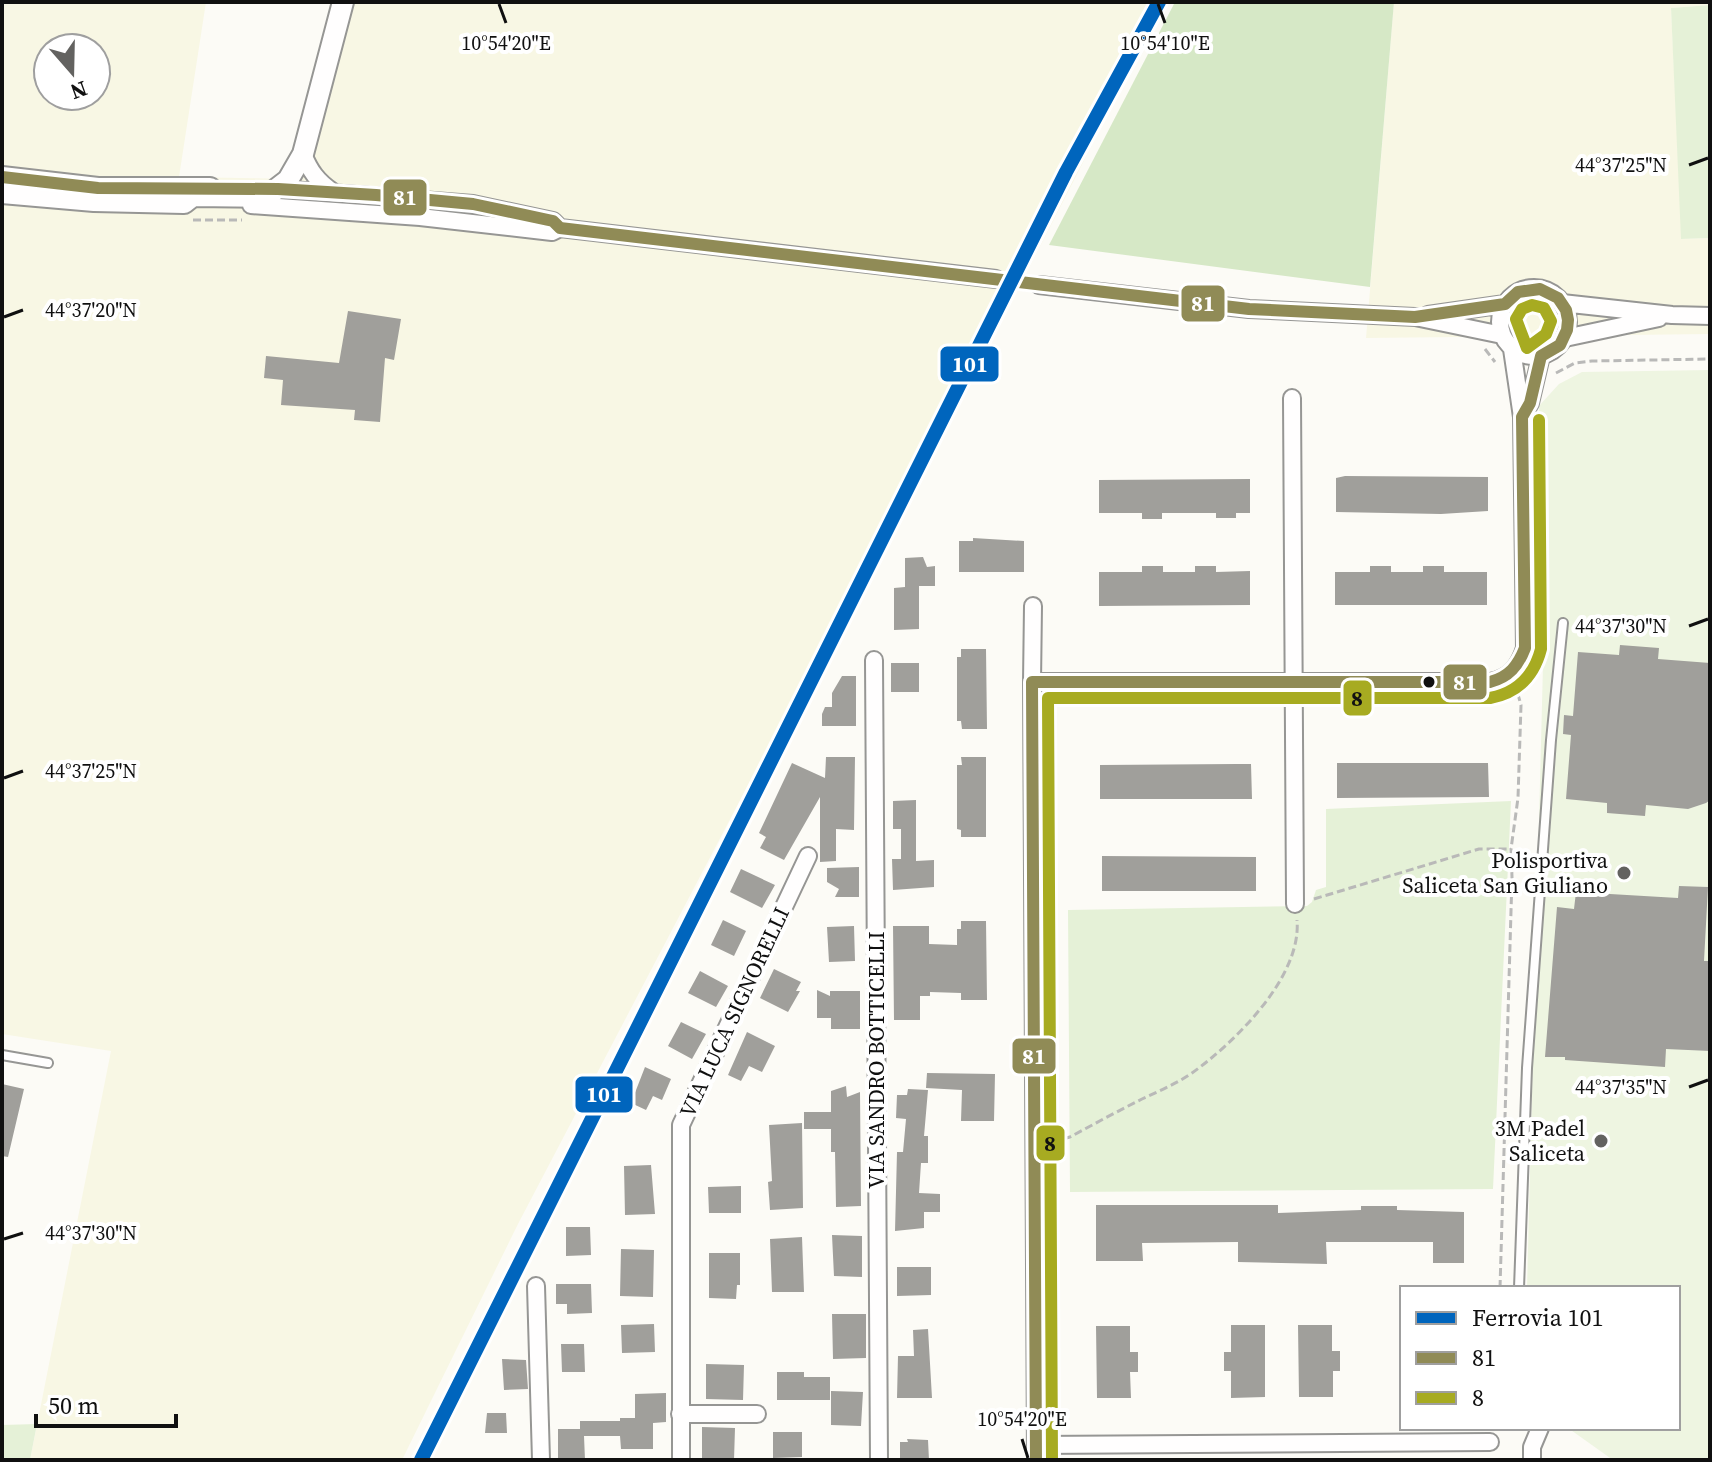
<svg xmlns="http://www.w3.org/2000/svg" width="1712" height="1462" viewBox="0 0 1712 1462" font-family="'Source Serif 4',serif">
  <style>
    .farmland { fill: #f8f7e4; fill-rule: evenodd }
    .green { fill: #e5f1d7 }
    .forest { fill: #d6e8c6 }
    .pitch { fill: #eef5e1 }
    .building { fill: #a09f9b }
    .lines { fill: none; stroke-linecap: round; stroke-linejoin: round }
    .minor-tunnel { stroke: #d9d8d4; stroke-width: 16; stroke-dasharray: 16 8; stroke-linecap: butt }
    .service-casing { stroke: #969694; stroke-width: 12 }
    .minor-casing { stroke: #969694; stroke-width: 20 }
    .tertiary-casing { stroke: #969694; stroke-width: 24 }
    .path { stroke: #b9b9b8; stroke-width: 3; stroke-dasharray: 8 4; stroke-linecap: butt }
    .service { stroke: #fffefe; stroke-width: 8 }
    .minor { stroke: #fffefe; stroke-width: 16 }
    .tertiary { stroke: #fffefe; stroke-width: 20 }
    .bus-1-casing { stroke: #fff; stroke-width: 18 }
    .bus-2-casing { stroke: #fff; stroke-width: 18 }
    .bus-1 { stroke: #908b56; stroke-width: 12 }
    .bus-2 { stroke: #a7ab21; stroke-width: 12 }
    .rail-1-casing { stroke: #fff; stroke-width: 20 }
    .rail-1 { stroke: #0065bd; stroke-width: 14 }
    .ticks { fill: none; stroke: #101010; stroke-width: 3 }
    .bus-dot { fill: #101010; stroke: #fff; stroke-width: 3 }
    .poi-dot { fill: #636260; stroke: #fff; stroke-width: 3 }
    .labels { text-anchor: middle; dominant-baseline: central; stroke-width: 8; stroke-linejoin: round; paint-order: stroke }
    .poi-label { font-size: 22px; fill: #101010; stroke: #fff; text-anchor: end }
    .street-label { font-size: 22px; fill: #101010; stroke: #fff }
    .ticks-label { font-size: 20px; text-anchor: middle; fill: #101010; stroke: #fff; stroke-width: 8; stroke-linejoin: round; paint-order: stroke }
    .line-badge { stroke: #fff; stroke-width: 3 }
    .badge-label { font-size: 22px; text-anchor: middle; font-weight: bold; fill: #fff }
    .pale-badge-label { font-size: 22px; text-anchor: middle; font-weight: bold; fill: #111 }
  </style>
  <rect width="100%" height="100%" fill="#fcfbf6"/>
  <path class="farmland" d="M2 2H206L179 177 301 179 351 2H1165L1001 323 973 336 880 533 518 1224 402 1460H30L111 1051 2 1034ZM48 48H96V96H48Z
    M1394 2H1710V5L1671 8 1682 239 1710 238V334L1366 338Z"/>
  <path class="green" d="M1710 5V238L1681 239 1671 8Z
    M1511 801 1493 1189 1070 1192 1068 910 1307 906 1312 902 1316 890 1326 887V809Z
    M37 1424 30 1460H2V1425Z"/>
  <path class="forest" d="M1175 2H1394L1370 287 1049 245Z"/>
  <path class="pitch" d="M1710 370V1460H1613L1568 1428H1678V1288H1527L1544 626 1539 406 1559 384 1582 372Z"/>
  <path class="building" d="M348 311 401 319 394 360 385 358 380 422 354 420 355 410 281 405 283 380 264 378 266 356 339 363Z
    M1345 476 1488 477V511L1441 514 1336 512V478Z
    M1250 479V513H1236V518H1216V513H1162V519H1142V513H1099V480Z
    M973 538 1024 541V572H959V541H973Z
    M923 557 927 567 935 566V586H919V629L894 630V588L905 587V558Z
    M1142 566H1163V572H1195V566H1216V572L1250 571V605L1099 606V572H1142Z
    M1370 566H1391V572H1423V566H1444V572H1487V605H1335V572H1370Z
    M1620 645 1659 648 1658 659 1710 663V800L1706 803 1688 809 1646 805 1645 816 1607 813V803L1566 799 1571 735 1563 734 1564 715 1573 716 1578 652 1619 655Z
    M961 649H986L987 729H962L961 721H957V657H961Z
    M891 663H919V692H891Z
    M842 676H856V726H822V714L825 707H832V693Z
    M826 757H855L854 830 836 829V861L820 862V797L784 860 760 848 766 837 759 833 792 763 825 778Z
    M961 757H986V837H961V830L957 829V765H962Z
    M1337 763H1488L1489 797 1337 798Z
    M1236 764H1251L1252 799H1100V765Z
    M916 800V861L934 860V887L893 890 892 859H901V829H893V801Z
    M1102 856 1256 857V891H1102Z
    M859 867V897H835L839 889 827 882V868Z
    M741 869 775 885 762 908 730 892Z
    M1679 886 1708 887 1704 961H1710V1051L1666 1049 1665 1067 1565 1060V1057H1545L1557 907 1574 909 1576 892 1678 898Z
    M723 920 746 931 734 956 711 945Z
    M961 921H986L987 1000H961V993L930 992V996H920V1020H894L893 926H929V944L957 945V929H961Z
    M854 926 855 961 829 962 827 927Z
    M774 969 801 982 796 991H800L788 1012 760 998Z
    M700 971 728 986 716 1007 688 993Z
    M817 990 830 996V991H860V1029H831V1018H817Z
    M681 1022 706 1034 692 1059 668 1046Z
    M747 1032 775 1046 762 1072 749 1066 741 1081 728 1075Z
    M645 1067 671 1079 662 1100 653 1096 646 1110 631 1103Z
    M927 1073 995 1074 994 1121H961L962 1090 926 1088Z
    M2 1084 24 1089 8 1157 2 1156Z
    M846 1086 847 1097 860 1092 861 1206 836 1207 835 1152H831V1129H804V1112H831V1091Z
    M908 1089 928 1090 924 1136H928V1163H921L919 1193 940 1194V1212H924V1228L895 1231 897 1152H903L906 1119 896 1118 897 1095H907Z
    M802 1123 803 1208 770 1210 768 1182 772 1181 769 1125Z
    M651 1165 655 1214 625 1215 624 1166Z
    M741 1186V1213H709L708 1187Z
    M1096 1205H1278V1213L1361 1210V1206H1397V1210L1464 1212V1263H1433V1242H1326L1327 1264 1238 1262V1242L1142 1243 1143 1261H1096Z
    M566 1227H590L591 1255 566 1256Z
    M832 1235 862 1236V1277L834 1276Z
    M802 1237 804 1292H772L770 1239Z
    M621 1249 654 1250 653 1297 620 1296Z
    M709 1253H740V1285H737L736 1299 709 1298Z
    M897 1267H931V1295L897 1296Z
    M556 1284H591L592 1313 567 1314V1304H556Z
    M832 1314H866V1358L833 1359Z
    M654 1324 655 1352 622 1353 621 1325Z
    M1231 1325H1265V1397L1231 1398V1371H1224V1352H1231Z
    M1298 1325H1332V1351H1340V1371H1333V1397H1299Z
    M1096 1326H1130V1352H1138V1372H1130L1131 1398H1097Z
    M928 1329 932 1398H897L898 1356H914L913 1330Z
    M561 1344H584L585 1372H562Z
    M502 1359 526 1360 528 1389 504 1390Z
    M706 1364 744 1365 743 1400 706 1399Z
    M777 1372H804V1377H830V1400H777Z
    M831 1391 863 1392 861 1426 831 1425Z
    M666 1393V1422L653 1423V1449H621L620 1436H584L585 1460H558V1429H580V1421H620V1418H635V1394Z
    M487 1413H506L507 1433H485Z
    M702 1427 735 1428 734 1460H702Z
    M773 1432H802V1457L773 1458Z
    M907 1439 928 1440 929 1460H900V1442H908Z"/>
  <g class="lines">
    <path class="minor-tunnel" d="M996 279 1039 285"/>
    <g class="service-casing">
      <path id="service" d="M2 1055 48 1063
        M1519 1288 1527 1068 1551 740 1563 623"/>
    </g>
    <g class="minor-casing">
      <path id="minor" d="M303 154C310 171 317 181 333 192
        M278 189 473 204 553 221 560 228
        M251 205 420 217 552 232 560 228 996 279
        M1039 285 1249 309 1415 317 1502 335
        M1500 322a34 34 0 1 1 68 0a34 34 0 1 1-68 0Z
        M1562 303 1672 315 1710 316
        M1428 315 1505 304
        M1565 338 1659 318
        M1292 398 1295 904
        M1522 417 1530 403 1541 356
        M874 660 879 1460
        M1032 682 1033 606
        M536 1286 541 1460
        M680 1414H757
        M1036 1445 1490 1442
        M681 1460V1125L808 856
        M1036 1460 1032 682H1490C1510 678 1519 667 1525 648L1522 417 1512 349
        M1532 1460V1447L1540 1428"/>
    </g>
    <g class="tertiary-casing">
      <path id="tertiary" d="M2 177 98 188H210
        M2 193 94 201 184 203 193 196 266 197 288 180 303 154 343 2"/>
    </g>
    <path class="path" d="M193 220H242
      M1485 349 1495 362
      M1556 373 1575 363 1592 361 1710 359
      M1314 899 1479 849H1511
      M1052 1142 1070 1137C1094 1124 1118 1111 1142 1099 1159 1091 1176 1084 1192 1073 1234 1043 1302 977 1297 920
      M1500 1288 1512 877 1511 849 1518 798 1521 705 1517 691"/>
    <use href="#service" class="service"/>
    <use href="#minor" class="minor"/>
    <use href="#tertiary" class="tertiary"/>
    <g class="bus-1-casing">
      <path id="bus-1" d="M2 177 98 188 278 189 376 195 473 204 553 221 560 228 1249 309 1415 317 1505 304 1518 292 1540 289 1558 298 1566 310 1568 320 1567 330 1560 345 1541 356 1530 403 1522 417 1525 648C1518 666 1509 677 1490 682H1032L1036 1460"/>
    </g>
    <g class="bus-2-casing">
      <path id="bus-2" d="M1532 305 1544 308 1551 321 1546 334 1527 348 1516 319 1522 309Z
        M1052 1460 1048 698H1490C1517 693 1534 676 1541 649L1539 420"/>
    </g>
    <use href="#bus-1" class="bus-1"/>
    <use href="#bus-2" class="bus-2"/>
    <g class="rail-1-casing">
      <path id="rail-1" d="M421 1460 1066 172 1159 2"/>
    </g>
    <use href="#rail-1" class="rail-1"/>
  </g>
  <path class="ticks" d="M499 4 506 23M1158 4 1165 23M1689 165 1708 158M4 317 23 310M1689 626 1708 619M4 778 23 771M1689 1087 1708 1080M4 1239 23 1233M1022 1439 1028 1458"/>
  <circle class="bus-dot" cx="1429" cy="682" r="7"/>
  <g class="poi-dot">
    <circle cx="1624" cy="873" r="8"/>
    <circle cx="1601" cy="1141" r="8"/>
  </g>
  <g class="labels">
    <g class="poi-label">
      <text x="1608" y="860">Polisportiva<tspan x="1608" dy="25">Saliceta San Giuliano</tspan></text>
      <text x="1585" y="1128">3M Padel<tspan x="1585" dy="25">Saliceta</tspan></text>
    </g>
    <g class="street-label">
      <text transform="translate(734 1012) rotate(-65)">VIA LUCA SIGNORELLI</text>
      <text transform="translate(876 1060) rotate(-90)">VIA SANDRO BOTTICELLI</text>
    </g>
  </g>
  <g class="ticks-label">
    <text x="506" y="50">10°54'20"E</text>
    <text x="1165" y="50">10°54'10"E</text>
    <text x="1621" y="172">44°37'25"N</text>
    <text x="91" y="317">44°37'20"N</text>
    <text x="1621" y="633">44°37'30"N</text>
    <text x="91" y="778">44°37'25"N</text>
    <text x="1621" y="1094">44°37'35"N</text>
    <text x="91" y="1240">44°37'30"N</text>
    <text x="1022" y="1426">10°54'20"E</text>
  </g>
  <g class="line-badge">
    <rect x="382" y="178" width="46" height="39" rx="8" fill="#908b56"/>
    <rect x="1180" y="284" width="46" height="39" rx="8" fill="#908b56"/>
    <rect x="939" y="345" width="61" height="38" rx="8" fill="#0065bd"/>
    <rect x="1442" y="663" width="46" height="38" rx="8" fill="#908b56"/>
    <rect x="1342" y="679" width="31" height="38" rx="8" fill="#a7ab21"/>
    <rect x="1011" y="1037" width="46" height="38" rx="8" fill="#908b56"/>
    <rect x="574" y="1075" width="60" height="39" rx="8" fill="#0065bd"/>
    <rect x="1035" y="1124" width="31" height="38" rx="8" fill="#a7ab21"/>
  </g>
  <g class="badge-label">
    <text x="405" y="205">81</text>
    <text x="1203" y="311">81</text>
    <text x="970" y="372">101</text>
    <text x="1465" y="690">81</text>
    <text x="1034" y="1064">81</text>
    <text x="604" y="1102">101</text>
  </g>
  <g class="pale-badge-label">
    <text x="1357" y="706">8</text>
    <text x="1050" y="1151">8</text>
  </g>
  <rect width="1712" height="1462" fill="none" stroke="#101010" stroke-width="8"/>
  <rect x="1400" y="1286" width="280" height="144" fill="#ffffff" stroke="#9f9f9f" stroke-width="2"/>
  <rect x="1416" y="1312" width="40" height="12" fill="#0065bd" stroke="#9f9f9f" stroke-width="2"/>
  <text x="1472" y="1326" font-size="24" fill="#101010">Ferrovia 101</text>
  <rect x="1416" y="1352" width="40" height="12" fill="#908b56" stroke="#9f9f9f" stroke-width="2"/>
  <text x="1472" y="1366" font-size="24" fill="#101010">81</text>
  <rect x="1416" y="1392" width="40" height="12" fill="#a7ab21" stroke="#9f9f9f" stroke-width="2"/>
  <text x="1472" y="1406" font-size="24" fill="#101010">8</text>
  <g transform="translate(72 72) rotate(160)"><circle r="38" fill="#ffffff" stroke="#9f9f9f" stroke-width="2"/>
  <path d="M0-6L14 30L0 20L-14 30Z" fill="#636260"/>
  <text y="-12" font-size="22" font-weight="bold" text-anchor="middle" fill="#101010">N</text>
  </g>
  <path d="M36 1414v12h140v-12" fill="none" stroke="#101010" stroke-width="4"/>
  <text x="48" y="1414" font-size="24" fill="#101010" stroke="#ffffff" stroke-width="6" paint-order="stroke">50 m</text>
</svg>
